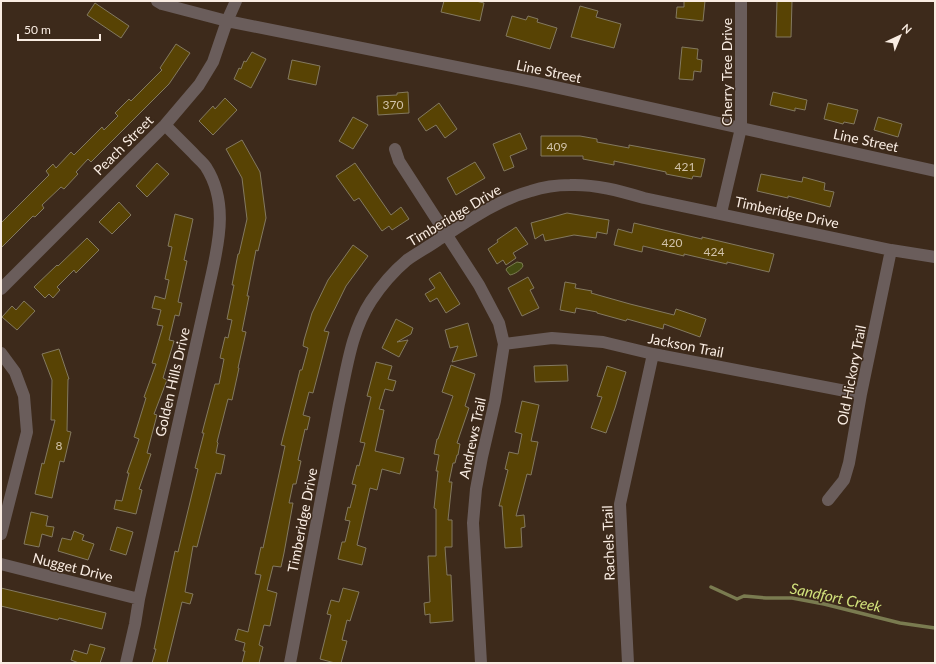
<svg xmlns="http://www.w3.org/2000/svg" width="936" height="664" viewBox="0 0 936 664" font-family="Lato,sans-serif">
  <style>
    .water { fill: #444b12; stroke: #7a7b50 }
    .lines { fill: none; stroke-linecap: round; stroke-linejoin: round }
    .stream { stroke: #7a7b50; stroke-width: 3.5 }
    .building { fill: #584304; stroke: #837960 }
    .minor { stroke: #6a5d5b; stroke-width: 12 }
    .labels { text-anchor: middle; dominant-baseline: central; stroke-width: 3; stroke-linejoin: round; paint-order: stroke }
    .number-label { font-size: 12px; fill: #d1c2aa }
    .street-label { font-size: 14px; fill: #f9ece2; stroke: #3d2a1b }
    .water-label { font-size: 15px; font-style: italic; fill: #d1e17b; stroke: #3d2a1b }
  </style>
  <rect width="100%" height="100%" fill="#3d2a1b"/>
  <path class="water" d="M517 262 522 263 523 266C521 270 515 274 510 275L506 270 507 268Z"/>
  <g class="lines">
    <path class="stream" d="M711 587 737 599 744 596 766 598H792L824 604 900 623 935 628"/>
  </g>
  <path class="building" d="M444 1H476L484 3 480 21 441 12Z
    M684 1H705L703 21 676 18 677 7H684Z
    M777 1H792L791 37H776Z
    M95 3 129 26 121 38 87 15Z
    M580 6 598 11 596 17 621 24 614 48 571 37Z
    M512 16 526 20 528 16 538 19 537 22 557 28 550 49 506 36Z
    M176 44 190 53 169 84 91 162 88 159 76 172 78 174 64 189 61 187 42 205 44 208 35 217 33 216 1 248V223L49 175 46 171 53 164 56 168 71 152 74 155 102 127 104 130 118 116 115 113 129 99 131 101 162 70 160 68Z
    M682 47 698 49 697 59 702 60 701 72 694 71 693 80 679 79Z
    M252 52 266 59 251 88 234 79 239 68 241 69 244 61 246 62Z
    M292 60 320 66 316 85 288 79Z
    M408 92 409 113 378 115 377 96 397 95V93Z
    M773 92 807 100 805 110 795 108V111L770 105Z
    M225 98 237 110 213 135 199 121 213 106 215 109Z
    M439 103 457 129 445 138 436 125 426 131 418 119Z
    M828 103 858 110 854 124 844 122 843 124 824 119Z
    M353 117 368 125 353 149 339 141Z
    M878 117 902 124 898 137 874 130Z
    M520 133 527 149 510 156 514 167 504 171 493 144Z
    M541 136H580L597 139V142L629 148V145L705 159 701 177 693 176 692 179 666 174V172L614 161V165L583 159V156H541Z
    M242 140 260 172 266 218 258 251 256 250 247 296H249L242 331 246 332 238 368H239L232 400 228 399 217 442 218 443 216 453 225 455 221 474 216 473 197 547 193 546 185 592 193 594 190 604 182 602 167 663H152L156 649H154L175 551 178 552 198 469 195 468 204 433H202L215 384H219L224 359 220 358 225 337 228 338 232 320 227 319 234 285H232L238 254H239L247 219 242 178 226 149Z
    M475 162 485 178 456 195 447 178Z
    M157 163 169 174 147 197 136 186Z
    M355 163 391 215 401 207 409 219 392 230 389 226 382 231 359 198 354 201 336 176Z
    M761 174 802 182 803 177 825 183 824 190 834 192 830 207 788 196V198L757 191Z
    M119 202 131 215 112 234 99 222Z
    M567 213 609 220 607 234 597 232 596 238 574 235 545 241 543 234 535 239 531 223Z
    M175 214 193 219 184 260 187 261 178 302 182 303 179 316 175 315 169 340 174 341 163 378 167 380 154 414 157 415 147 453 151 454 139 489 142 490 136 514 114 509 116 500 122 501 129 473H127L139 439 134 437 146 398 144 397 156 364 152 363 163 326 157 325 161 310 152 308 155 296 165 299 169 280 165 279 172 247 168 246Z
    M634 223 702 239V237L774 254 769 272 727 262V264L684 254V256L643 246 642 252 614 245 618 229 632 233Z
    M516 227 528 244 513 253 516 258 506 265 503 260 497 264 488 249 498 242 497 240Z
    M87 238 99 250 76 273 74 270 57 287 60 290 53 298 49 294 45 298 34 287 57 265 58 266Z
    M353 245 368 256 346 286 324 331 329 332 313 393 309 392 303 415 310 417 307 430 305 429 298 460 301 461 296 484H293L289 503H293L284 553 281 567 273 566 267 590 277 593 270 626 264 625 259 645 263 647 259 663H242L245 651H243L245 643 235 640 238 629 248 632 261 575 255 574 261 547 263 548 285 446 281 445 300 370H302L308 348 303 346 304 340 312 313 328 280Z
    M440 272 460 304 446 313 437 298 430 302 425 294 435 288 429 279Z
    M528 277 534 288 530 290 539 308 522 316 508 288Z
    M565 282 576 284 575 288 592 291 591 293 630 304 674 315 676 309 706 319 700 337 664 324 663 329 627 319 626 321 597 313V312L576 308 575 313 560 310Z
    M24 301 35 311 17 330 2 317 12 306 16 310Z
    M396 319 413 328 411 334 397 342 408 340 399 357 382 348Z
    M468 323 477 356 452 362 458 346 450 348 445 330Z
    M59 349 69 379H68L67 431 71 432 64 462 60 461 52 498 35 494 42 463 44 464 55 420H51L52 380 42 354Z
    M376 362 392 366 388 379 396 381 393 391 385 389 379 409 384 410 375 451 404 458 400 474 382 469 377 490 370 488 357 545 366 548 362 565 338 559 342 542H345L350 521 345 520 348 507 350 508 356 485 352 484 357 465 359 466 365 443 360 442 371 397 367 396Z
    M451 365 475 374 465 406 469 408 457 443 460 444 458 455H457L455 463H453L449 482H452L448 520H452V547H445L447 575H451L453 621 430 623V614L425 615 424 603 430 602 428 556H436V509L434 508 438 471H436L439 455 434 454 437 439H438L453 396 442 392Z
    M567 365 568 381 535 382 534 366Z
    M607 366 626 372 615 408 606 433 591 428 602 397 597 396Z
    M522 401 539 405 531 441 538 442 531 475 527 474 516 516 524 515 525 527 521 528 522 547 505 548 502 506H499L508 470 505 469 509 452 518 454 522 434 515 432Z
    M31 512 48 516 46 526 54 527 52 537 42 534 39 547 24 544Z
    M117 527 133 532 126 555 110 550Z
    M74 531 84 535 82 540 94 544 88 560 58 551 62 538 71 540Z
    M1 588 106 613 102 629 59 618 58 620 1 606Z
    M343 588 359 592 350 621 347 620 342 640 347 641 341 663H335L320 659 331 615 327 614 331 600 339 602Z
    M90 644 105 648 100 663H79L71 660 74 650 87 654Z"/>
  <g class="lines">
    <path class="minor" d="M157 1 162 4 227 21 537 83 935 171
      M395 149 399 161 479 285 499 323 504 344 495 401 482 457 476 489 473 523 481 663
      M721 213 741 128V1
      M1 289 165 125 199 85 213 62 227 21 236 1
      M504 344 552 338 603 342 653 354 861 394
      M1 353 15 372 24 396 27 432 1 534
      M828 500 844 480 849 463 861 394 891 250
      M1 564 139 599
      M126 663 135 624 139 599 212 273C220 237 227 200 206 167 203 162 197 158 193 153 184 144 174 134 165 125
      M290 663 339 404C347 368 351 332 371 301 381 286 394 271 407 260 417 253 428 247 438 240 467 222 497 200 531 191 543 187 558 185 570 185 595 184 620 191 644 198L891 250 935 257
      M628 663 620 504 653 354"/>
  </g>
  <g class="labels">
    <g class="number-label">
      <text x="393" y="104">370</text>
      <text x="557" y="146">409</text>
      <text x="685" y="166">421</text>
      <text x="672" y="242">420</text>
      <text x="714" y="251">424</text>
      <text x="59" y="445">8</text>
    </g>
    <g class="street-label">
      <text transform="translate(549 71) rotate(12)">Line Street</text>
      <text transform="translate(726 72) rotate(-90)">Cherry Tree Drive</text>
      <text transform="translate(866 140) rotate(12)">Line Street</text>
      <text transform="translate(123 145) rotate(-45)">Peach Street</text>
      <text transform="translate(787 212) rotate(12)">Timberidge Drive</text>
      <text transform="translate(454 215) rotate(-31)">Timberidge Drive</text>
      <text transform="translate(686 345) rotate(11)">Jackson Trail</text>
      <text transform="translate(851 375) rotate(-79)">Old Hickory Trail</text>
      <text transform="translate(172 382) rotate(-77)">Golden Hills Drive</text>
      <text transform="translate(472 438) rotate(-78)">Andrews Trail</text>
      <text transform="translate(302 520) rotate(-79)">Timberidge Drive</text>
      <text transform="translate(608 543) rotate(-92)">Rachels Trail</text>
      <text transform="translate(73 567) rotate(14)">Nugget Drive</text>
    </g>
    <g class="water-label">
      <text transform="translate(836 597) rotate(12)">Sandfort Creek</text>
    </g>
  </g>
  <rect width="936" height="664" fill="none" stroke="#f9ece2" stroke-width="4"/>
  <g transform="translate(900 36) rotate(44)" stroke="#3d2a1b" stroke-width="3" paint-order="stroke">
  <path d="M0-3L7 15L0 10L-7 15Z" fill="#f9ece2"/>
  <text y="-6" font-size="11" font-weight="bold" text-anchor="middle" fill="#f9ece2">N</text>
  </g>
  <path d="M18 34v6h82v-6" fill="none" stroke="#f9ece2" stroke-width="2"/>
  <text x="24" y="34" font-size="12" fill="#f9ece2" stroke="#3d2a1b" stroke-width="3" paint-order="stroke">50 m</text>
</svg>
